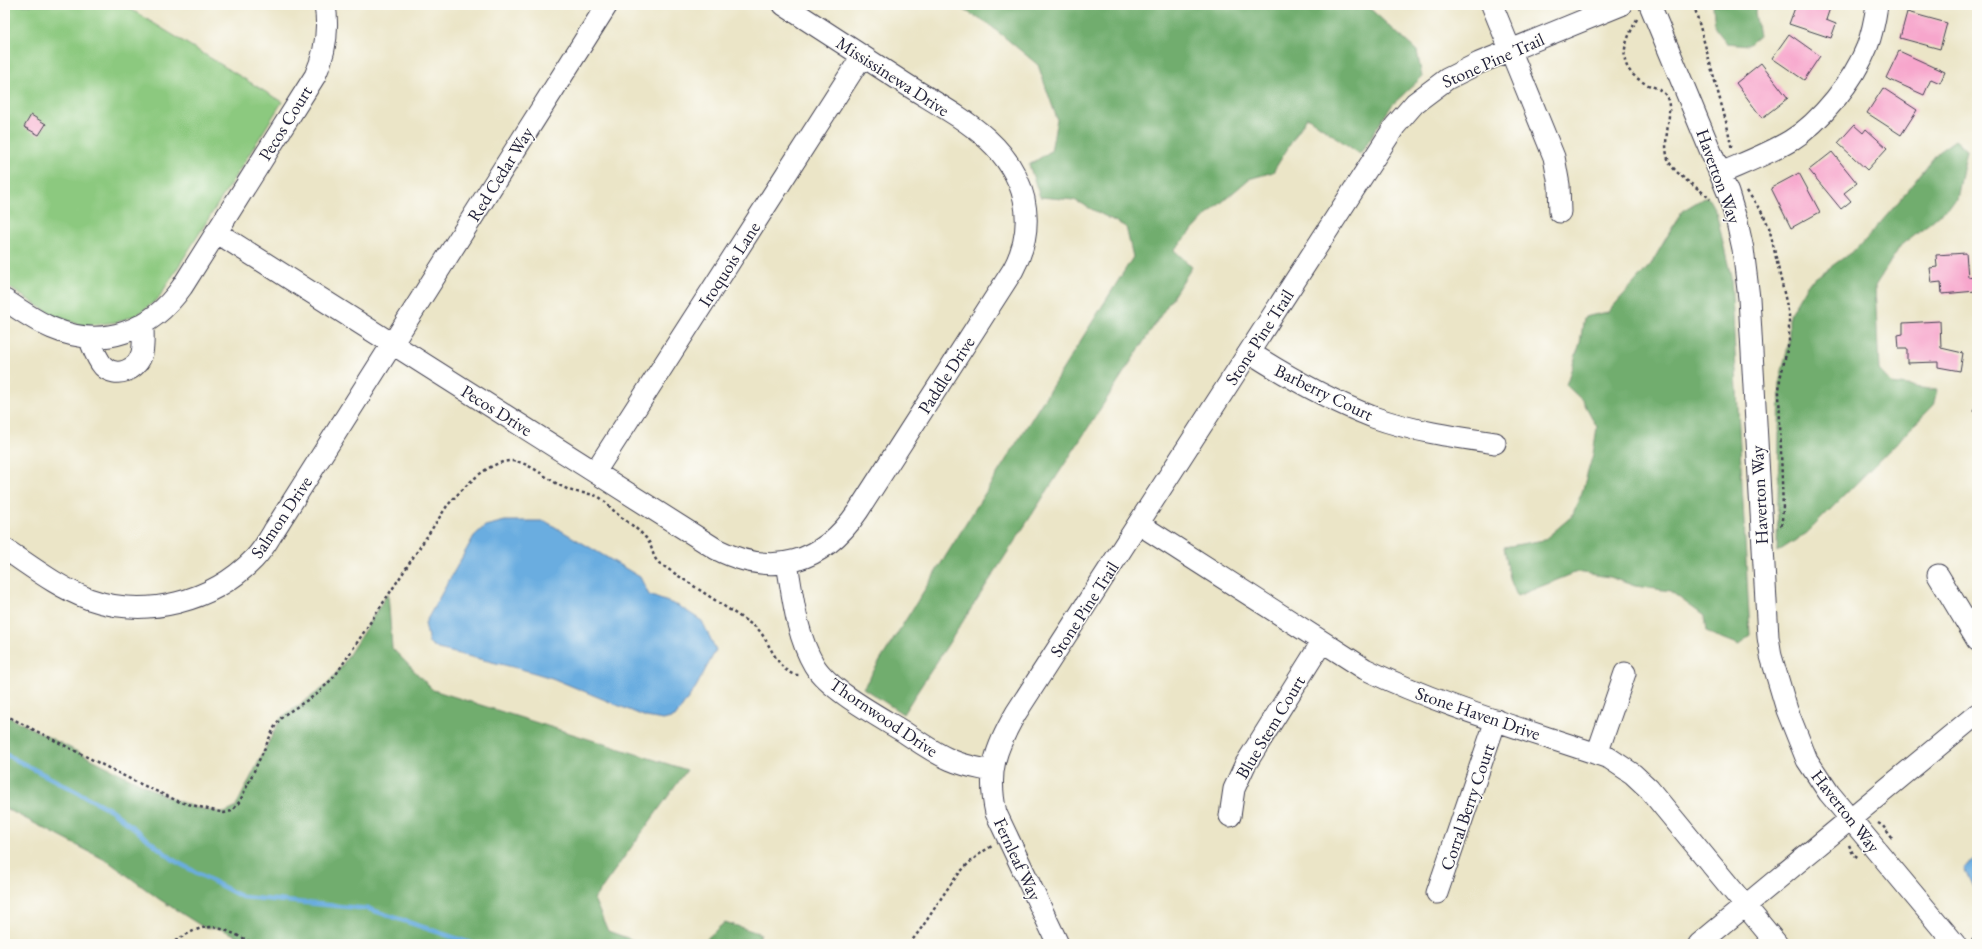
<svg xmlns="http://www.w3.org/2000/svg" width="1982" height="949" viewBox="0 0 1982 949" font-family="'EB Garamond',serif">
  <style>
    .green { fill: #8cc97f; stroke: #57765d }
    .forest { fill: #71ad6e; stroke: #4a6854 }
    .water { fill: #6bade0; stroke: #46688e }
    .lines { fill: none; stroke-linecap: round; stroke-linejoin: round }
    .stream { stroke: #6bade0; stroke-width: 4.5 }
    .building { fill: #f7a6cc }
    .minor-casing { stroke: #403f50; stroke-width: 23 }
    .path { stroke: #403f50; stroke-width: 2.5; stroke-dasharray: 3 3; stroke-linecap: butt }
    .minor { stroke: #fff; stroke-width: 21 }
    .labels { text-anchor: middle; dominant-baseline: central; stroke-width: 3; stroke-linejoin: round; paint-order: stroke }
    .street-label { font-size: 18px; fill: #22223b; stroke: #fdfcf7 }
  </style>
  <rect width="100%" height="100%" fill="#fdfcf7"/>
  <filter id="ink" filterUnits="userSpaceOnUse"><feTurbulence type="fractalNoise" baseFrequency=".025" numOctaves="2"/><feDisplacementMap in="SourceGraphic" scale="8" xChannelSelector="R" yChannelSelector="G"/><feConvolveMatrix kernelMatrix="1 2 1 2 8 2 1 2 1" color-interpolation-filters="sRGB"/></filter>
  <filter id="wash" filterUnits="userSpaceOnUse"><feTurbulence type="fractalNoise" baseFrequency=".012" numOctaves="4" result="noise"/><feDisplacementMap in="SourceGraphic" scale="16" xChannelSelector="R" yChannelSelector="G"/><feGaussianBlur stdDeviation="0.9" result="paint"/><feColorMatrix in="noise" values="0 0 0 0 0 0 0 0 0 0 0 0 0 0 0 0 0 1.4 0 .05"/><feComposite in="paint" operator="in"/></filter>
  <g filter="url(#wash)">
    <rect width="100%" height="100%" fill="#ebe5c7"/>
    <path class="green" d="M5 5H124L282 102 158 299 137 315 117 322 83 326 53 315 5 285Z"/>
    <path class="forest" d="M956 5H1366L1417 51 1422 77 1392 105 1360 154 1307 117 1273 172 1249 179 1207 215 1174 250 1192 267 903 714 863 688 1133 257 1126 227 1074 200 1040 197 1029 165 1051 151 1057 119 1038 65 991 26Z
      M1713 5H1756L1755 12 1759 36 1748 45 1727 43 1715 28Z
      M1955 140 1967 150 1957 199 1931 222 1901 245 1875 286 1879 370 1892 384 1937 390 1933 406 1807 533 1777 552 1780 379 1789 342V315L1808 283 1860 246 1895 206 1938 152Z
      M1707 196 1716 212 1731 277 1750 635 1739 645 1706 632 1704 616 1670 591 1635 586 1609 577 1577 572 1517 596 1510 579 1504 547 1544 540 1572 516 1582 492 1593 454 1597 427 1583 401 1566 385 1580 343 1584 317 1608 312 1651 264 1682 211Z
      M388 593 392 648 433 690 687 770 594 899 608 931 644 944H255L221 929 203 927 159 899 109 862 5 808V715L163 795 193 807 224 813 235 808 281 718 326 686 341 667Z
      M725 922 761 934 754 944H701Z"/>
    <path class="water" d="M505 521H545L640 577 649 595 679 606 702 621 716 650 696 687 675 717 663 720 646 717 552 678 521 669 438 649 429 643 425 623 474 536 485 526Z
      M1977 858V895L1964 867Z"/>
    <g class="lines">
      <path class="stream" d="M5 754 111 810 175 861 242 897 369 909 473 944"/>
    </g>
    <g id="blocks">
      <path class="building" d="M1796 5H1831L1826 20 1836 24 1831 38 1789 24Z
        M1907 12 1947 23 1940 49 1900 38Z
        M1789 34 1820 56 1804 80 1772 58Z
        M1899 51 1945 72 1940 83 1931 79 1924 95 1886 78Z
        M1761 63 1788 98 1762 118 1736 83Z
        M1883 88 1917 110 1901 135 1867 113Z
        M31 115 46 124 39 135 24 127Z
        M1854 125 1863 133 1866 129 1887 148 1867 170 1838 143Z
        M1832 152 1857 183 1844 193 1851 201 1841 209 1809 170Z
        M1799 173 1820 212 1791 228 1771 188Z
        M1966 253 1968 277 1975 276 1976 291 1942 294 1941 282 1932 283 1930 268 1937 267 1936 255Z
        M1940 321 1941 348 1963 353 1960 371 1938 367V362L1907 363V349H1899L1898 335 1903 334V323Z"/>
    </g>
  </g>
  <g filter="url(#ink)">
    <use href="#blocks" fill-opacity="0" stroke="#403f50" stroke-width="1"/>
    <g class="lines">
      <g class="minor-casing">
        <path id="minor" d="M1492 5 1554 157 1559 185 1560 212
          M1650 5 1728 193 1737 222 1743 249 1749 298 1768 637 1771 656 1787 710 1807 760 1829 793 1955 944
          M1721 173C1744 163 1768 154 1790 141 1821 122 1854 80 1867 47 1872 34 1875 19 1877 5
          M216 232 716 549C773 578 823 563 858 511L1013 270C1025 248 1029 223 1024 199 1010 139 952 114 904 83 864 57 824 31 784 5
          M5 300C20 310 35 321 52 328 103 350 151 331 182 287L315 76C325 54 329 30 325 5
          M89 338C93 347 96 358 103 366 116 379 138 370 142 353 144 344 143 334 143 325
          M1249 352C1288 377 1329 400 1373 417 1412 431 1454 437 1495 443
          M595 472 862 56
          M1139 524 1365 669C1443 707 1527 730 1609 758L1633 774 1649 789 1777 944
          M5 549C32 567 59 588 89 599 146 619 212 602 254 559 263 550 269 539 275 529L607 5
          M787 563C793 597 796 634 814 665 829 690 878 716 904 732 919 742 934 753 951 760 964 766 978 768 992 771
          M1938 575 1977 640
          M1597 754 1625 673
          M1230 816 1234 789 1245 765 1322 642
          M1437 893 1496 720
          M1058 944 996 813C987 772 995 749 1016 713L1382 146 1395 126 1415 103 1447 79 1479 63 1621 5
          M1699 944 1977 714"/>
      </g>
      <path class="path" d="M1694 5 1727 125 1732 150
        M1637 19C1622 47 1615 68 1648 85 1654 87 1663 90 1666 96 1676 113 1658 145 1671 165 1681 179 1698 187 1710 199
        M1747 191 1763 214 1769 227 1789 315V342L1780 379 1779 392 1783 510 1781 529
        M1977 405 1974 410 1977 412
        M5 715 134 781 180 802 224 813 232 811 240 801 276 724 284 715 317 694 335 676 447 506C463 488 495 452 522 463 538 469 551 482 567 489 577 494 589 492 599 497 605 501 610 507 615 512 624 520 636 527 645 537 653 544 651 556 659 563L757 628C770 641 778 675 799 675
        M1878 823 1883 826 1892 838
        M1849 845 1853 854 1859 858
        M1972 939 1977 944
        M170 944C210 919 214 924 255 944
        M909 944C939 909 950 870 992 846"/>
      <use href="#minor" class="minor"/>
    </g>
  </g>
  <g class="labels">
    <g class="street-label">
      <text transform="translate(1493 60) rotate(-24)">Stone Pine Trail</text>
      <text transform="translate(893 76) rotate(33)">Mississinewa Drive</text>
      <text transform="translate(285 123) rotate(-58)">Pecos Court</text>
      <text transform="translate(500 174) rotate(-58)">Red Cedar Way</text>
      <text transform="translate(1719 176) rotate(70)">Haverton Way</text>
      <text transform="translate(729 264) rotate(-57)">Iroquois Lane</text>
      <text transform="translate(1259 337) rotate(-57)">Stone Pine Trail</text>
      <text transform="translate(946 375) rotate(-57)">Paddle Drive</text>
      <text transform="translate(1324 392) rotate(26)">Barberry Court</text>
      <text transform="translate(497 410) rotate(32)">Pecos Drive</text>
      <text transform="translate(1759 495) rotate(-93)">Haverton Way</text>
      <text transform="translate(281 517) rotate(-56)">Salmon Drive</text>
      <text transform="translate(1084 609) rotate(-57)">Stone Pine Trail</text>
      <text transform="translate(1478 713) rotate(19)">Stone Haven Drive</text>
      <text transform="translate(884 717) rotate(34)">Thornwood Drive</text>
      <text transform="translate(1270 727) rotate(-59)">Blue Stem Court</text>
      <text transform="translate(1467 807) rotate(-71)">Corral Berry Court</text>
      <text transform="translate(1846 811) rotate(52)">Haverton Way</text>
      <text transform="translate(1018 859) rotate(65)">Fernleaf Way</text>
    </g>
  </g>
  <rect width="1982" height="949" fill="none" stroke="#fdfcf7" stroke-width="20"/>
</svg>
